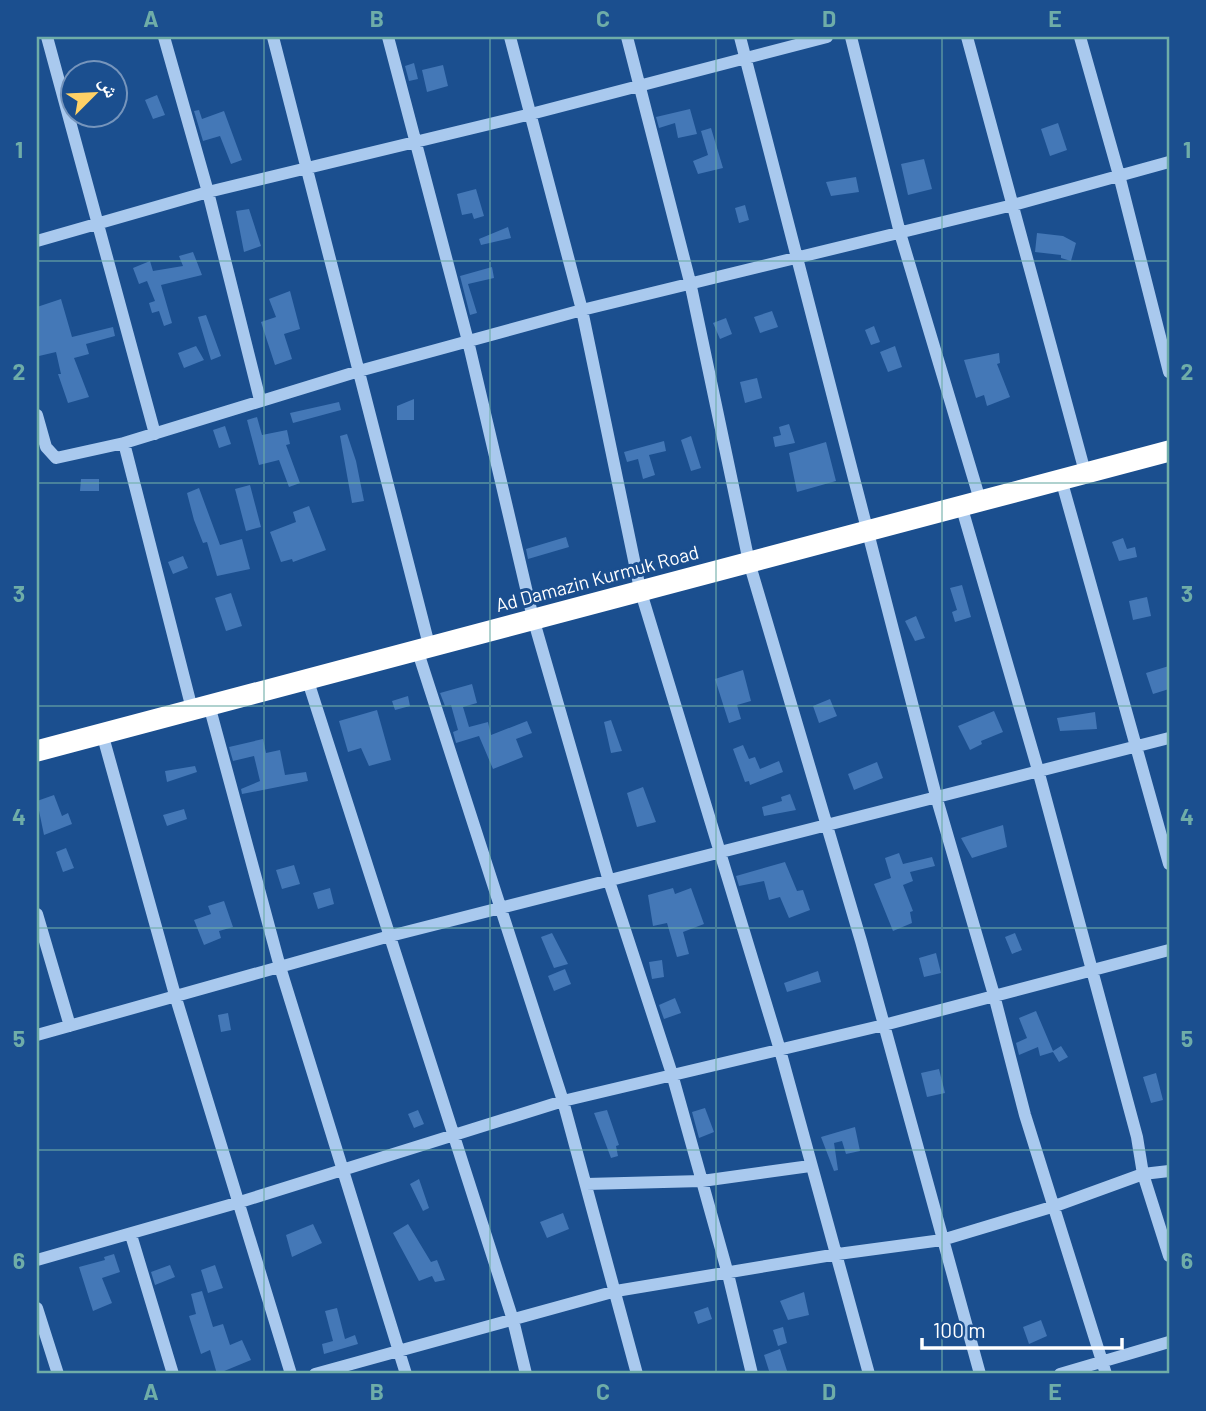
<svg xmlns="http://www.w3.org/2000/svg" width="1206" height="1411" viewBox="0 0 1206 1411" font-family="Barlow,'Noto Naskh Arabic',sans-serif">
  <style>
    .building { fill: #4478b7 }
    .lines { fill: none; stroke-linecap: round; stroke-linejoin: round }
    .minor { stroke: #a9c9ee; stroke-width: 12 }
    .highway { stroke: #fff; stroke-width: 21 }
    .grid { fill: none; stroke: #6fada8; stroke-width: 2; stroke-opacity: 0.55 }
    .labels { text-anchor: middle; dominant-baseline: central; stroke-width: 6; stroke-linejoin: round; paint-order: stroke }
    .street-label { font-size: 19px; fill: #fff; stroke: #1b4f8f }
    .neatline { fill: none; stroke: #6fada8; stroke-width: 2.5 }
    .grid-label { font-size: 23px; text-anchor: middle; font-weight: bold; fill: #6fada8 }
  </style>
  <rect width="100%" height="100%" fill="#1b4f8f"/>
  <path class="building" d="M414 63 418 79 409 81 405 66Z
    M443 65 448 86 427 92 422 70Z
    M157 95 165 115 153 119 145 100Z
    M690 109 697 134 678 138 675 123 659 128 656 117Z
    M199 110 202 119 224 111 242 160 231 164 220 136 203 141 194 111Z
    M1058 123 1067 150 1050 156 1041 129Z
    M711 128 723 168 698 174 693 161 708 155 701 131Z
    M924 159 932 189 908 195 901 164Z
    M856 177 859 192 831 196 826 182Z
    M476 189 484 216 474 219 472 213 462 215 457 194Z
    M745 205 749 220 739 223 735 208Z
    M249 209 261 246 244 252 236 211Z
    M508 227 511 238 481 245 479 239Z
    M1037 233 1063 236 1076 243 1071 261 1061 258V255L1035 252Z
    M193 252 202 275 161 285 172 323 164 326 159 311 152 313 149 303 155 301 147 281 139 284 133 268 150 261 153 271 183 266 179 256Z
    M492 267 494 278 468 284 477 313 470 315 460 276Z
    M290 291 300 329 284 334 292 359 275 365 261 322 276 317 269 299Z
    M61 299 72 337 113 327 115 336 86 344 89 354 74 358 89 397 68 403 58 374H61L56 352 39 356 37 348V307Z
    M772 311 778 327 760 333 754 317Z
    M206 315 221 356 211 360 198 317Z
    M726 318 732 334 720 339 713 323Z
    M874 326 880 342 871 345 865 330Z
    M196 346 204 360 184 368 178 353Z
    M895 346 902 367 888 372 880 352Z
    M999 353 1000 363 997 364 1010 397 987 406 984 395 976 398 964 360Z
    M757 378 762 398 745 403 740 382Z
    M414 399V420H397V406Z
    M339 402 341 410 293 423 290 413Z
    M257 417 262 435 287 430 290 444 286 445 300 483 289 487 279 460 259 465 247 420Z
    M789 424 795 443 775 447 773 437 781 435 779 427Z
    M225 426 231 444 219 448 213 430Z
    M347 434 356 461 364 501 352 503 340 436Z
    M691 436 701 468 691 471 681 440Z
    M664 441 666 451 649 455 655 475 643 479 638 459 627 462 624 452Z
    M826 442 836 481 797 492 789 453Z
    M81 479H99V491H80Z
    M250 485 261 527 246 531 235 489Z
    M199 488 220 545 242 539 250 569 217 576 207 542 203 543 194 520 187 493Z
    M309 506 326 550 293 562 292 559 281 562 270 532 296 522 293 512Z
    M566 537 569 547 528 559 526 549Z
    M1123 538 1127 549 1135 547 1137 557 1119 561 1112 542Z
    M183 556 188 568 173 574 168 562Z
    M962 585 971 617 955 622 952 612 957 610 950 588Z
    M231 593 242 626 226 631 215 598Z
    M1147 597 1151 616 1133 620 1129 601Z
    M916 616 925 638 915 641 905 621Z
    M1169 666V689L1153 694 1146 673Z
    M743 670 751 701 737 705 741 719 729 723 715 679Z
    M472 684 477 703 463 707 469 727 488 722 491 735 527 721 532 733 516 739 523 757 493 769 479 736 456 743 453 732 458 730 451 705 445 706 440 693Z
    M408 696 410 706 395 710 392 701Z
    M830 699 837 716 819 723 813 706Z
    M377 710 391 760 369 766 361 748 348 752 339 721Z
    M994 711 1003 732 981 741 982 744 970 750 958 726Z
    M1095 712 1097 729 1060 731 1057 718Z
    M611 720 622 751 611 753 604 722Z
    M263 739 266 753 280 750 285 775 306 772 308 781 242 794 241 789 260 781 254 756 233 761 229 747Z
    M743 745 749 759 755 757 760 769 779 761 783 772 750 785 749 781 745 782 733 749Z
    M877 762 883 778 854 790 848 774Z
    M195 766 197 772 167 782 165 771Z
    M643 787 656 822 637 827 627 793Z
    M790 794 796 810 764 816 762 807 782 801 781 797Z
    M54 795 62 816 68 813 72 824 44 835 37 801Z
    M184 809 187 819 167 826 163 815Z
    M1003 825 1007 847 972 858 961 838Z
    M66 848 74 868 63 872 56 852Z
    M899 853 903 864 932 857 935 866 910 872 913 881 903 885 913 911 910 912 912 923 893 931 874 884 891 878 885 858Z
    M785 862 797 891 803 890 810 910 789 918 780 897 769 900 764 881 739 886 736 876Z
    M294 865 300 884 282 889 276 870Z
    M330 888 334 904 318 909 313 893Z
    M673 888 675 894 691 888 704 924 683 932 689 954 677 957 667 923 653 926 648 895Z
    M224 901 233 927 219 931 221 938 204 945 194 920 211 914 208 906Z
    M552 933 568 964 554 968 541 937Z
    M1015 933 1022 950 1012 954 1005 937Z
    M936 953 941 973 924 977 919 958Z
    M662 960 664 977 652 979 649 962Z
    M565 969 571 984 554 991 548 976Z
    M818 971 821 982 787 992 784 983Z
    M675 998 681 1013 664 1019 659 1005Z
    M1036 1011 1053 1051 1061 1046 1068 1057 1059 1062 1053 1052 1040 1056 1038 1047 1019 1055 1016 1043 1027 1038 1019 1018Z
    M228 1013 231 1030 221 1032 218 1015Z
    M939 1069 945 1093 927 1097 921 1073Z
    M1156 1073 1163 1100 1151 1103 1143 1077Z
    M705 1108 714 1132 699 1138 692 1112Z
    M418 1110 424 1124 414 1128 408 1114Z
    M607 1110 619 1145 616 1146 618 1156 611 1158 594 1113Z
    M855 1127 860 1151 846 1154 842 1141 834 1143 838 1170 834 1171 821 1137Z
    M419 1179 429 1208 423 1211 410 1184Z
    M563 1213 569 1229 547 1238 540 1222Z
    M313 1224 322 1243 292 1257 286 1235Z
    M408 1224 431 1262 437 1260 445 1280 435 1282 432 1276 419 1281 393 1233Z
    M114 1254 120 1272 102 1278 112 1303 93 1311 79 1267 105 1260 104 1257Z
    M170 1265 175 1277 155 1285 151 1272Z
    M215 1265 223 1288 208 1293 201 1270Z
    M202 1291 213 1327 223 1324 230 1345 242 1340 251 1360 217 1374 210 1350 201 1354 189 1316 196 1314 191 1294Z
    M804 1292 809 1315 788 1320 780 1301Z
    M708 1307 712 1319 698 1324 694 1312Z
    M337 1308 345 1339 355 1335 358 1344 324 1354 322 1344 333 1341 325 1311Z
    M1041 1320 1047 1336 1029 1344 1023 1327Z
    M783 1327 787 1343 778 1346 773 1330Z
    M780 1349 788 1374H770L764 1355Z"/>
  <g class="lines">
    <path class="minor" d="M47 37 155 434
      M164 37 208 192 260 400
      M273 37 429 645
      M388 37 468 341 533 618 609 881 672 1074 728 1274 752 1374
      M510 37 582 310 640 589 780 1050 869 1374
      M627 37 690 282 749 562 861 941 980 1374
      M740 37 936 796 994 995 1025 1115 1106 1374
      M851 37 900 233 980 500
      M967 37 1085 472
      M1080 37 1119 175 1169 372
      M37 241 208 192 531 114 827 37
      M37 415 46 447 56 458 124 443 192 709
      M124 443 359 371 582 310 1013 205 1169 162
      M1061 479 1169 864
      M961 505 1038 770 1137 1137 1143 1174 1169 1256
      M417 649 563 1101 637 1374
      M307 678 513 1320 526 1374
      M209 705 280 967 406 1374
      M102 733 175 995 291 1374
      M37 914 70 1026
      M37 1035 390 936 1169 738
      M586 1184 702 1181 810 1166
      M131 1235 173 1374
      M37 1260 240 1202 563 1101 884 1025 1169 950
      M37 1308 58 1374
      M315 1374 616 1291 838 1254 942 1240 1055 1206 1143 1174 1169 1171
      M1060 1374 1169 1342"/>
    <path class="highway" d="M37 751 1169 451"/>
  </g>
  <path class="grid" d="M264 37V1374M490 37V1374M716 37V1374M942 37V1374M37 261H1169M37 483H1169M37 706H1169M37 928H1169M37 1150H1169"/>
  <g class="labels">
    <g class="street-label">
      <text transform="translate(597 578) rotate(-15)">Ad Damazin Kurmuk Road</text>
    </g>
  </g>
  <rect width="1206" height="1411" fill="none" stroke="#1b4f8f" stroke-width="77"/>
  <g transform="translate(94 94) rotate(66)"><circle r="33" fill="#1b4f8f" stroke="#7695bc" stroke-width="2"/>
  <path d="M0-5L12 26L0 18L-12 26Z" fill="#ffd166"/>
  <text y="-10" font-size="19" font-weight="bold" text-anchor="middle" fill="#ffffff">ش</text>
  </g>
  <path d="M922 1338v10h200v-10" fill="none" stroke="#ffffff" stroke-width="3.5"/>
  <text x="933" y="1338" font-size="21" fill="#ffffff" stroke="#1b4f8f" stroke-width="5" paint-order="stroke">100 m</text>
  <rect x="38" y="38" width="1130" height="1334" class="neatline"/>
  <g class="grid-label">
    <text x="151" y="27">A</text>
    <text x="377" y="27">B</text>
    <text x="603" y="27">C</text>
    <text x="829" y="27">D</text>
    <text x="1055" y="27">E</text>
    <text x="19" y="158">1</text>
    <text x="1187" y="158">1</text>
    <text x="19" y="380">2</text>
    <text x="1187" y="380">2</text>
    <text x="19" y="602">3</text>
    <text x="1187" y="602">3</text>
    <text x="19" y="825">4</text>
    <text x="1187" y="825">4</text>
    <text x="19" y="1047">5</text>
    <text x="1187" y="1047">5</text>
    <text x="19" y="1269">6</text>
    <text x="1187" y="1269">6</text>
    <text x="151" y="1400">A</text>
    <text x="377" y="1400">B</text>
    <text x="603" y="1400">C</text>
    <text x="829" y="1400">D</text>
    <text x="1055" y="1400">E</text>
  </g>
</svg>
